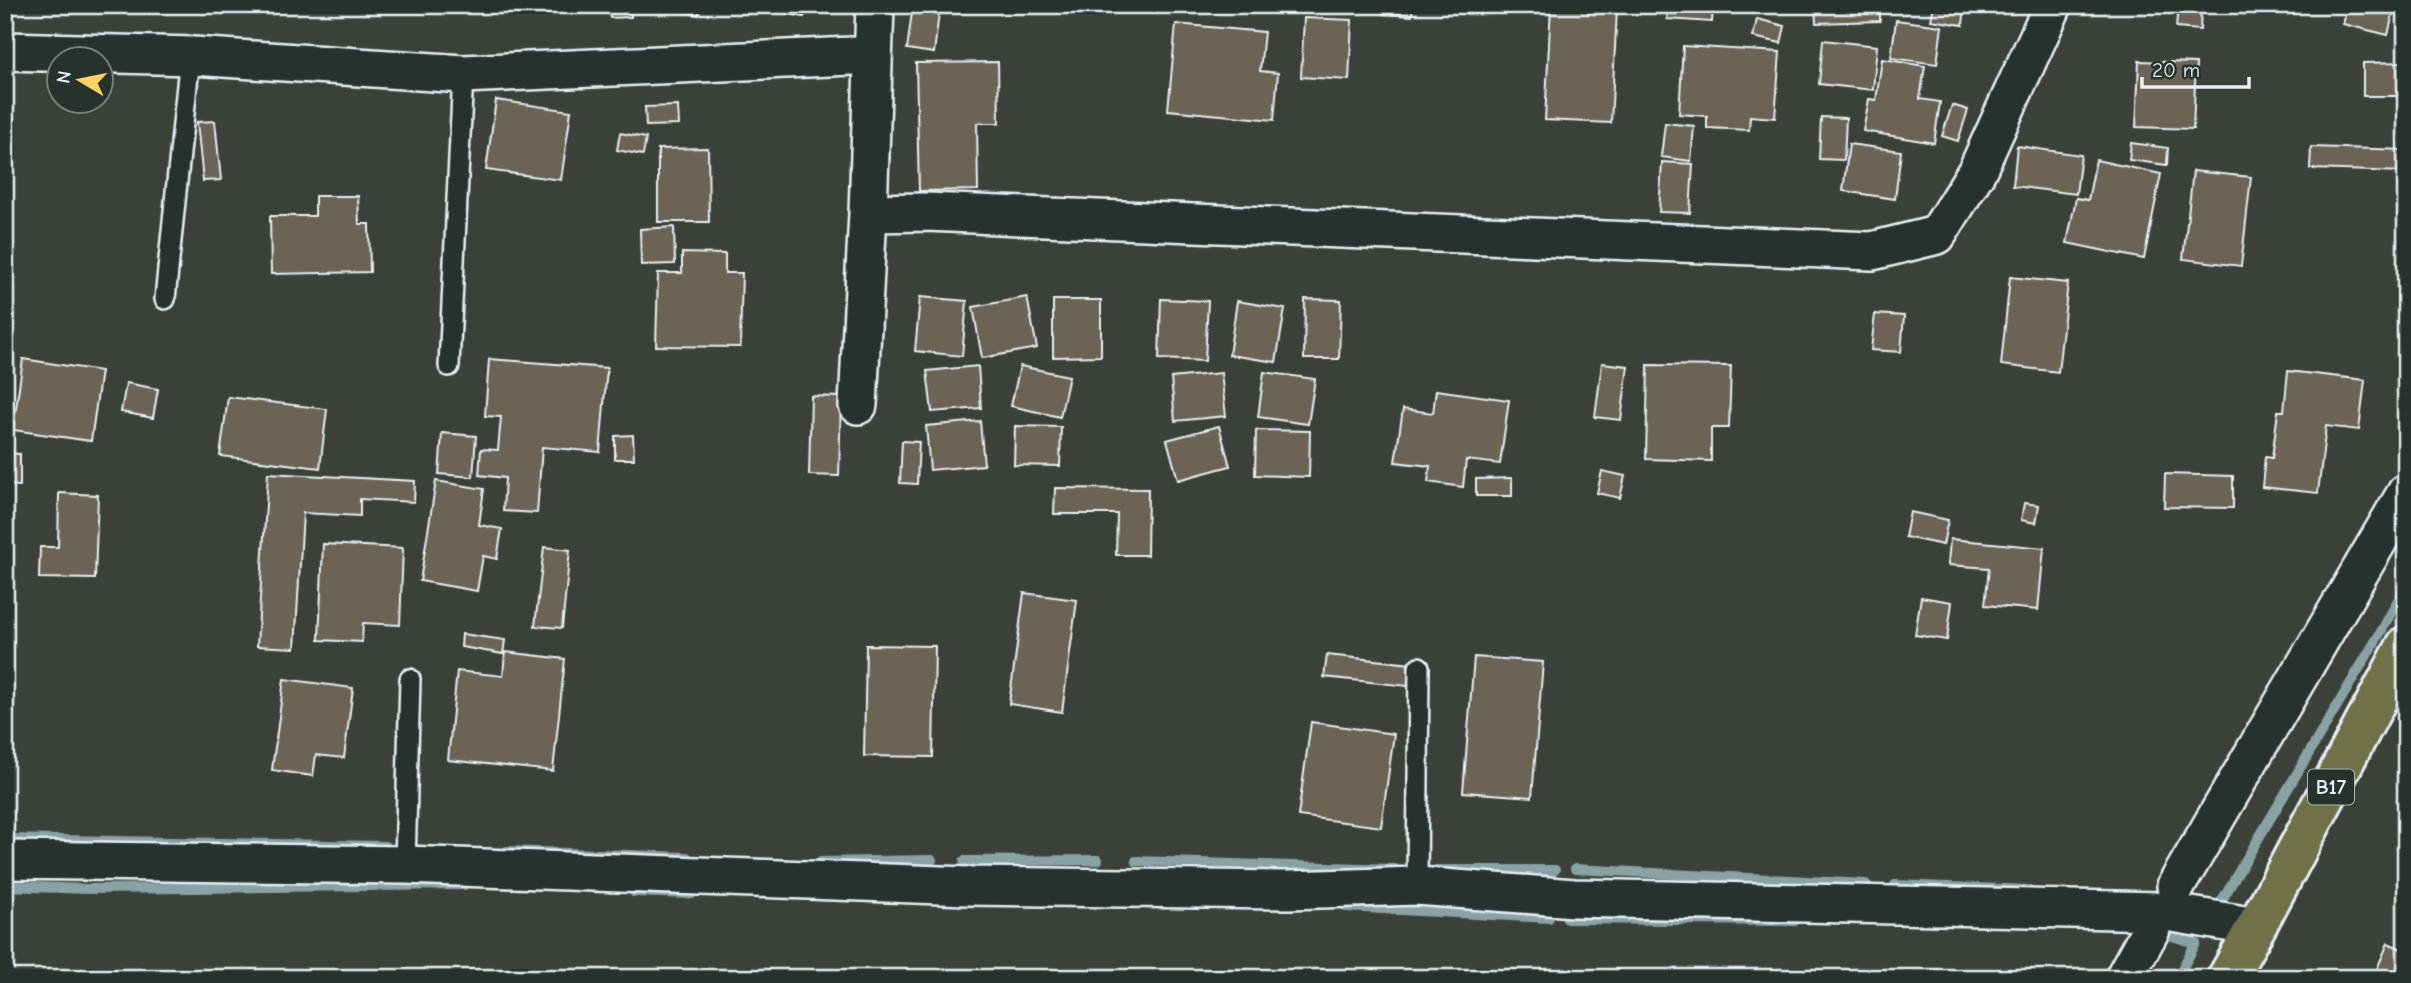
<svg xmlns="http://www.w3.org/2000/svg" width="2411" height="983" viewBox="0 0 2411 983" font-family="'Comic Neue',sans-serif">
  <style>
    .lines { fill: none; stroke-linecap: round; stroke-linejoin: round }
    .stream { stroke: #89a2a5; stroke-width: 10 }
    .building { fill: #6c6355; stroke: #e8f1f8; stroke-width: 2 }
    .service-casing { stroke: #e8f1f8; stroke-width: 24 }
    .minor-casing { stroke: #e8f1f8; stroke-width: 42 }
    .primary-casing { stroke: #e8f1f8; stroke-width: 44 }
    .service { stroke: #26332d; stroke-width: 19 }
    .minor { stroke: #26332d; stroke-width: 37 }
    .primary { stroke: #6f714a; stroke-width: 38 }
    .labels { text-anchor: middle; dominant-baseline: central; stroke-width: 6; stroke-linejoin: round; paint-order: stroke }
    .shield { fill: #26332d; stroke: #aeb8bb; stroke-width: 2 }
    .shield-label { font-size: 21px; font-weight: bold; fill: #e8f1f8 }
  </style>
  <rect width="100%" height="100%" fill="#3b4139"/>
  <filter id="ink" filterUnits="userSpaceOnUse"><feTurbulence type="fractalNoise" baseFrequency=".0143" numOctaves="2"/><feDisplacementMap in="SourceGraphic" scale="14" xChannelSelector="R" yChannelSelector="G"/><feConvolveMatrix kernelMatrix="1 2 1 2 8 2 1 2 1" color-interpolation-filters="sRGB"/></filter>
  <g filter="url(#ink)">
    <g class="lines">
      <path class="stream" d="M5 839 385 846
        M507 851 687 857
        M964 861 1098 860
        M1136 861 1395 869
        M819 862 932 860
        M1575 869 1866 884
        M1436 870H1555
        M1895 885 2029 890
        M5 886 88 889 464 885
        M634 892 692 894
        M2211 903 2219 905 2382 630 2406 585
        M1346 907 1549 918
        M1567 919 1795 921
        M2158 932 2196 943 2177 978"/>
    </g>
    <path class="building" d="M609 5H631V17L610 18Z
      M645 5H700L699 15Z
      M753 5H807L804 17 753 7Z
      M913 5H940L934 53 907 49Z
      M1384 5H1413L1412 16 1383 14Z
      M1668 5H1713L1712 22 1667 19Z
      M1740 5H1795L1794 9Z
      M1815 5H1880V21L1816 23Z
      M1934 5H1965L1963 25 1931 20Z
      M2178 5H2254L2253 14 2201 10 2200 30 2176 28Z
      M2348 5H2395L2388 35 2343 24Z
      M1551 6 1617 9 1611 123 1545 120Z
      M1304 18 1352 20 1349 80 1301 77Z
      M1757 19 1785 26 1781 43 1753 37Z
      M1896 20 1942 26 1937 64 1891 58Z
      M1176 24 1264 32 1260 71 1278 73 1274 120 1168 110Z
      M1823 40 1877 46 1873 90 1819 84Z
      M1683 46 1780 52 1775 118 1750 116 1749 130 1707 128V116L1679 114Z
      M1882 59 1925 66 1920 99 1940 102 1934 143 1863 131 1869 99 1876 100Z
      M2139 61 2196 63 2193 129 2136 127Z
      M998 62 999 123H977L978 190 919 191 916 63Z
      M2406 62V96H2363V63Z
      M496 100 571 111 561 180 486 170Z
      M1952 105 1968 110 1958 141 1942 136Z
      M678 106 679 125 646 126 645 107Z
      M1821 117 1846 118 1844 160 1819 159Z
      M215 121 221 180 203 181 197 122Z
      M1665 123 1694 126 1691 161 1661 157Z
      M620 133 646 138 643 155 617 150Z
      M2131 143 2168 148 2167 165 2129 160Z
      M1849 144 1901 151 1895 199 1843 191Z
      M2017 146 2081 155 2076 194 2013 186Z
      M2311 147 2406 150V172L2310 169Z
      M708 148 709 222H658V149Z
      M2096 160 2161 174 2144 259 2067 243 2076 198 2088 200Z
      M1662 162 1693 164 1690 213 1659 212Z
      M2193 171 2251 177 2241 266 2183 259Z
      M315 196H358L359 224H369L370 272 271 274 270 216H315Z
      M674 227 675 264 641 265 640 229Z
      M682 253 725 254V273H742L740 347 656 346 658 273H682Z
      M2010 277 2068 283 2058 372 2001 365Z
      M920 297 967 301 962 356 915 351Z
      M1027 297 1037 348 982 358 973 307Z
      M1161 299 1208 301 1205 361 1159 359Z
      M1305 299 1341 300 1339 359H1304Z
      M1053 300H1101V356L1053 357Z
      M1237 301 1285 309 1276 362 1229 355Z
      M1875 314 1904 316 1901 352 1871 350Z
      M23 359 101 371 91 441 13 430Z
      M489 359 607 368 600 452 542 447 537 513 503 511 505 478 479 475 481 449 498 450 501 417 485 416Z
      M1602 363 1628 366 1621 420 1595 417Z
      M1648 365 1731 366 1729 428H1711V461L1646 459Z
      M978 366 981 408 932 412 927 371Z
      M1020 366 1069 376 1060 417 1011 406Z
      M2288 371 2365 380 2359 430 2326 426 2318 493 2262 487 2265 457 2272 458 2278 411H2284Z
      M1264 372 1315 379 1308 424 1258 417Z
      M1221 373 1226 416 1175 421 1171 378Z
      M126 383 158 389 153 418 121 412Z
      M1436 390 1509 400 1500 464 1466 460 1463 487 1428 482 1430 466 1395 462 1403 409 1433 413Z
      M811 396 841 397 839 476 809 475Z
      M228 397 327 409 320 468 220 456Z
      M980 421 984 465 930 470 926 426Z
      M1015 426 1061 427 1060 466 1014 465Z
      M1219 426 1230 466 1178 480 1167 440Z
      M1256 430 1310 431 1309 477 1255 475Z
      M442 433 476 436 473 477 439 474Z
      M633 435 634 459H615V436Z
      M902 441 919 442 917 484 900 483Z
      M5 453 20 454V486L5 485Z
      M1602 471 1625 476 1620 498 1597 493Z
      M268 473 415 481 414 502 360 499V516L303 513 295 648 257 646Z
      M2165 474 2233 476V508L2164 507Z
      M1512 478V496H1476V479Z
      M436 481 484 489 479 525 502 529 497 559 483 556 477 591 420 581Z
      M1055 488 1148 489 1147 555H1116L1117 514H1054Z
      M59 493 98 495 95 579 39 578 40 547H58Z
      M2024 503 2039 505 2036 523 2021 520Z
      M1910 512 1948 520 1943 545 1905 537Z
      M1950 539 2044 548 2038 610 1985 605 1989 568 1948 565Z
      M323 544 403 548 400 625 363 623 362 642 319 640Z
      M544 547 570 550 562 628 535 626Z
      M1024 593 1077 600 1062 712 1009 704Z
      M1921 597 1952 602 1947 640 1915 635Z
      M462 634 505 640 503 654 461 647Z
      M866 645 935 646 933 757 864 756Z
      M505 652 565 659 553 771 448 760 457 671 503 676Z
      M1327 655 1411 664 1408 686 1324 677Z
      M1474 657 1543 662 1532 797 1463 792Z
      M284 679 353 688 344 758 316 755 313 776 272 770Z
      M1311 722 1394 734 1381 827 1298 816Z
      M2388 943 2406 951V978H2373Z"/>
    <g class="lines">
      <g class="service-casing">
        <path id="service" d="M165 299 190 56
          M449 366 463 74
          M405 865 410 679
          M1417 886 1419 667"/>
      </g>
      <g class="minor-casing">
        <path id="minor" d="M875 5 868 213 926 212 1872 251 1937 235 1977 171 2053 5
          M5 51 193 56 463 74 873 55
          M858 405 868 213
          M5 860 405 865 968 886 1288 890 1417 886 1574 898 2161 911 2256 927
          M2176 886 2406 493
          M2124 978 2151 929"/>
      </g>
      <g class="primary-casing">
        <path id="primary" d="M2227 978 2256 927 2406 646"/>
      </g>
      <use href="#service" class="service"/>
      <use href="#minor" class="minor"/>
      <use href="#primary" class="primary"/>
    </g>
  </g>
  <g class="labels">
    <rect class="shield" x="2308" y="769.5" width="46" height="35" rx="5"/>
    <g class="shield-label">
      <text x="2331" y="787">B17</text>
    </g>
  </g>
  <rect width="2411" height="983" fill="none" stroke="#26332d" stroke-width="28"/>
  <rect x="14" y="14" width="2383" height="955" fill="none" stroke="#e8f1f8" stroke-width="2.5" filter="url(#ink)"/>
  <g transform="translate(80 80) rotate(280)"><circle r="33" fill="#26332d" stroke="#747f7e" stroke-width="2"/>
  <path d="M0-5L12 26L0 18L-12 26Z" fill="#ffd166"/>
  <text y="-10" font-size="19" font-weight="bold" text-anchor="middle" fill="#e8f1f8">N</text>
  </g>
  <path d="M2142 77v10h107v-10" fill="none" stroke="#e8f1f8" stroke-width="3.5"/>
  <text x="2152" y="77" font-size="21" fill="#e8f1f8" stroke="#26332d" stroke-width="5" paint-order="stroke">20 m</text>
</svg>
